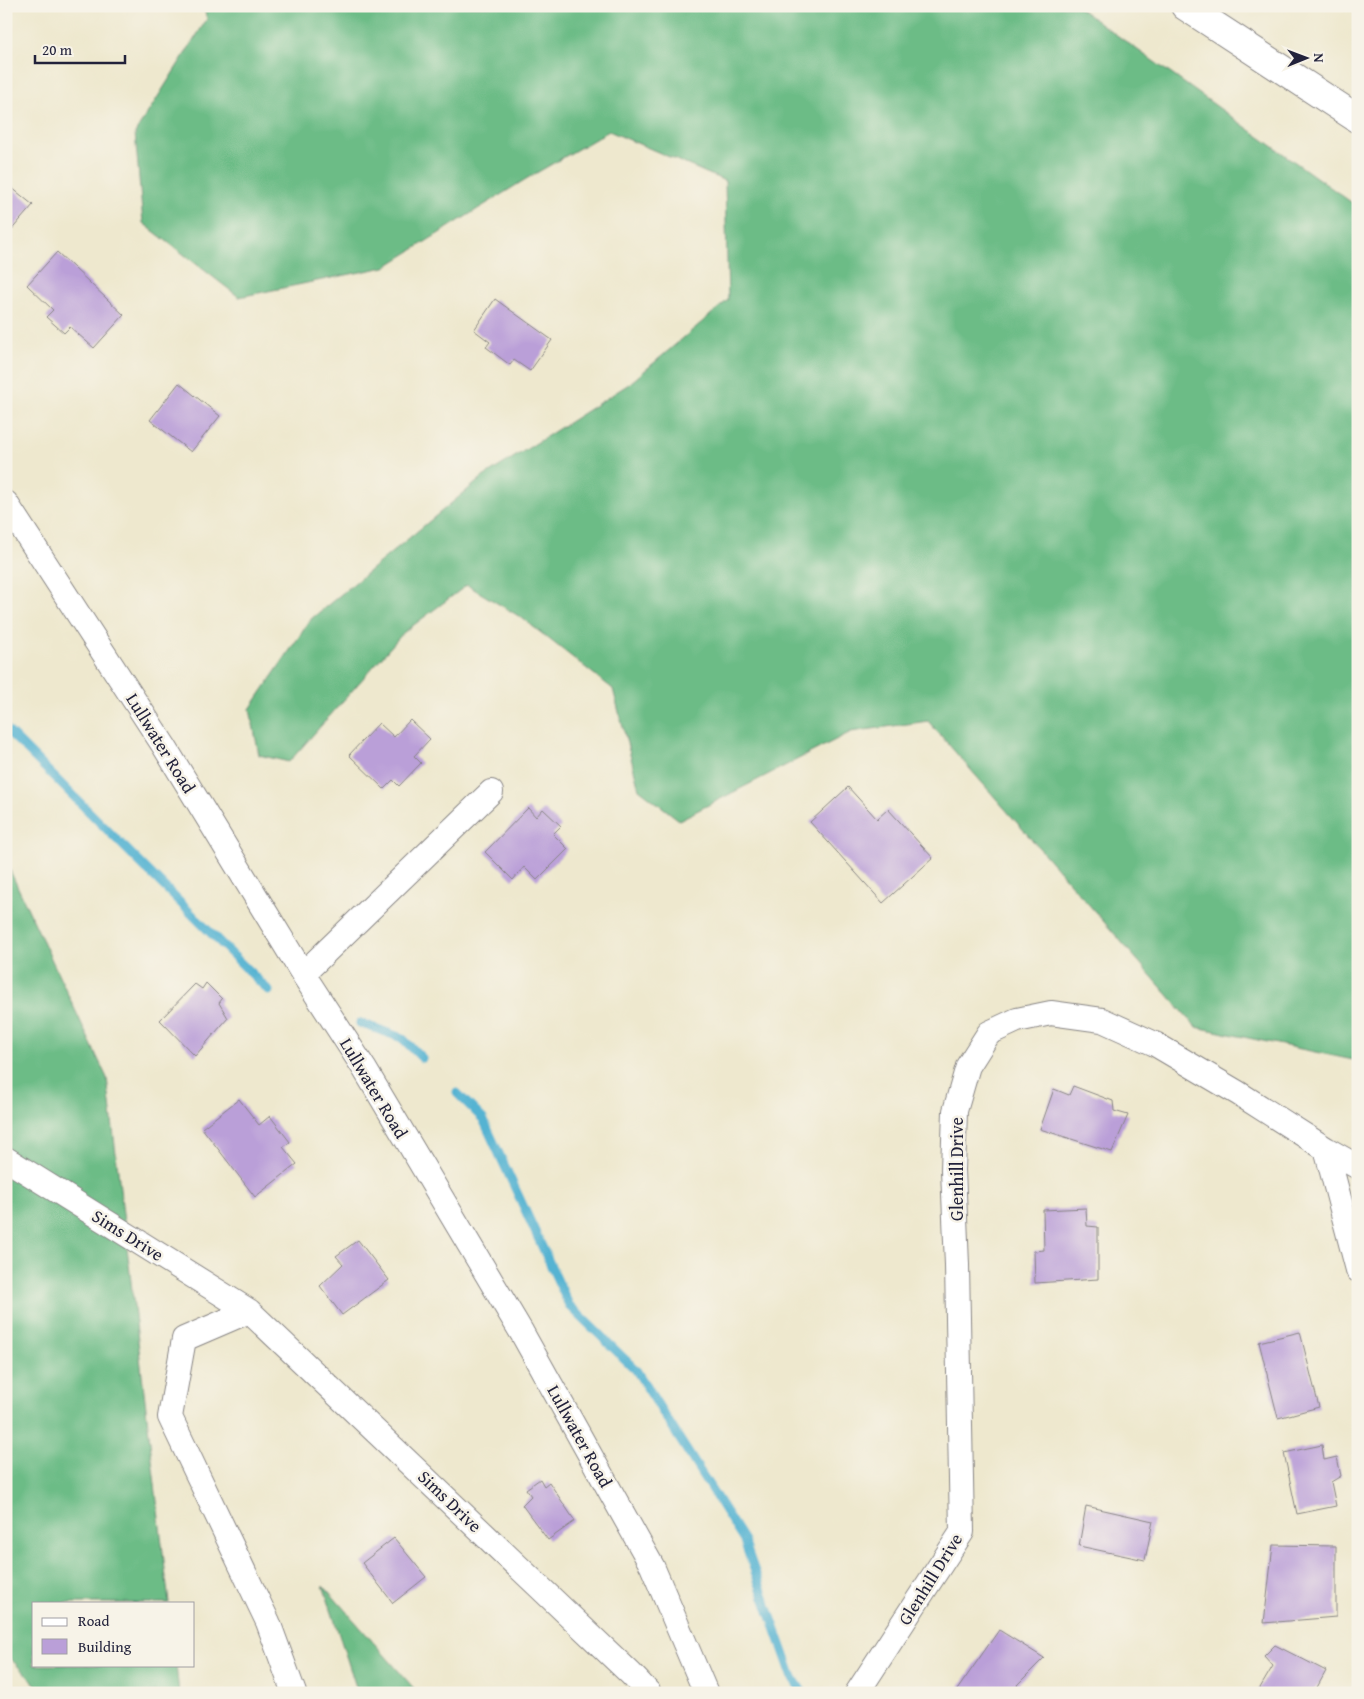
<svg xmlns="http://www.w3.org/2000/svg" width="1364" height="1699" viewBox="0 0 1364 1699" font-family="'Gentium Book Plus',serif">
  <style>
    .forest { fill: #6cbc86; stroke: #476f60 }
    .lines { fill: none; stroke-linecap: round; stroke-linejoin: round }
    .stream { stroke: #54b3d2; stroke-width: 9 }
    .building { fill: #ba9fd8 }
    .street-casing { stroke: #888584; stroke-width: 26 }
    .highway-casing { stroke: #888584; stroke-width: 30 }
    .street { stroke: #fff; stroke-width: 24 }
    .highway { stroke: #fff; stroke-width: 28 }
    .labels { text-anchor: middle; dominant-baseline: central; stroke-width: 5; stroke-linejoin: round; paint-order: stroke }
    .street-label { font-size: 18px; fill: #22223b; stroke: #f7f3e8 }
  </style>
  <rect width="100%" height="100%" fill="#f7f3e8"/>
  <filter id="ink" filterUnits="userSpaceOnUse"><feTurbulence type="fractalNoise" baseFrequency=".02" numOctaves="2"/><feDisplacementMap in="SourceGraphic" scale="10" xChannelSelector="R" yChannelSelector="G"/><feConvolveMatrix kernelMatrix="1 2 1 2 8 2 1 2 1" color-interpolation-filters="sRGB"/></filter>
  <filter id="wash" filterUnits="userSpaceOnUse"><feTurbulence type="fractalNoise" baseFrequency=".0096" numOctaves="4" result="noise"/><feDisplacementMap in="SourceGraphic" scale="20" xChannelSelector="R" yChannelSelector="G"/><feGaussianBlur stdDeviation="1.12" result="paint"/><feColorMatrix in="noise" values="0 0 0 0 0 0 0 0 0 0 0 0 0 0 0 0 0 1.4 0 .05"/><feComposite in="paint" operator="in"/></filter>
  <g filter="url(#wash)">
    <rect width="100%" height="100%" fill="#eee8ce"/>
    <path class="forest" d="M203 6H1076L1358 207V1061L1196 1027 928 721 851 732 679 820 639 789 613 689 522 618 467 585 403 633 289 762 259 755 250 709 311 619 483 477 629 384 728 300 725 181 609 131 526 179 385 267 239 297 143 223 135 133 207 19Z
      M6 862 107 1078 169 1603H34V1665H176L179 1693H44L6 1654Z
      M323 1585 418 1693H358Z"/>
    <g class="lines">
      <path class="stream" d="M6 729 269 991
        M360 1023 402 1038 422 1058
        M457 1093 483 1119 569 1305 636 1370 744 1541 793 1678 803 1693"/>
    </g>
    <g id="blocks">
      <path class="building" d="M6 183 33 205 8 234 6 233Z
        M57 252 124 315 94 348 70 327 64 333 46 317 53 310 27 285Z
        M495 299 552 340 530 371 514 360 510 365 486 347 490 342 474 330Z
        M179 383 220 416 191 452 150 420Z
        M410 720 430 739 414 756 421 763 399 786 393 780 384 789 349 755 379 723 394 737Z
        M848 787 877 819 888 809 933 858 883 903 810 822Z
        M528 808 536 817 543 809 561 826 553 834 568 849 537 880 524 867 513 880 485 852Z
        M206 983 222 999 219 1003 228 1018 195 1056 160 1020 195 984 202 989Z
        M1073 1086 1113 1101 1114 1111 1128 1115 1112 1152 1040 1129 1054 1089 1069 1095Z
        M239 1099 259 1125 270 1116 290 1142 283 1147 297 1164 255 1197 202 1128Z
        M1086 1208 1087 1226 1098 1227V1279L1035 1283 1034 1251 1044 1250 1043 1210Z
        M358 1240 389 1280 342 1315 320 1286 343 1264 336 1256Z
        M1300 1332 1319 1407 1278 1418 1259 1342Z
        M1322 1445 1324 1460 1337 1457 1341 1476 1331 1482 1336 1506 1297 1514 1284 1453Z
        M540 1479 544 1486 549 1482 575 1521 548 1540 522 1505 531 1496 526 1489Z
        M1086 1506 1153 1521 1145 1560 1079 1546Z
        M394 1538 426 1577 393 1603 362 1563Z
        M1273 1545 1336 1546V1617L1264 1623Z
        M999 1630 1044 1658 1009 1693H955Z
        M1275 1645 1326 1671 1314 1693H1257L1273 1666 1264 1656Z"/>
    </g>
  </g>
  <g filter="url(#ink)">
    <use href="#blocks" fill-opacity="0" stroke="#888584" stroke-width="1"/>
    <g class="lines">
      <g class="street-casing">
        <path id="street" d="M6 503 164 746 303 974 364 1068 522 1333 652 1566 706 1693
          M303 974 491 792
          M1326 1149 1358 1270
          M6 1159 249 1311 631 1674 649 1693
          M249 1311 184 1339 170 1417 268 1622 294 1693
          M857 1693 962 1532 957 1265 953 1170 955 1111 968 1066 989 1033 1017 1020 1051 1013 1102 1020 1155 1044 1238 1093 1326 1149 1358 1167"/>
      </g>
      <g class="highway-casing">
        <path id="highway" d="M1185 6 1358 119"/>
      </g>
      <use href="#street" class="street"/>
      <use href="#highway" class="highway"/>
    </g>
  </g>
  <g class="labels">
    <g class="street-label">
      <text transform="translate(161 743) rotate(58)">Lullwater Road</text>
      <text transform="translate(374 1088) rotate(59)">Lullwater Road</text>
      <text transform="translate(956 1169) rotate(-90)">Glenhill Drive</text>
      <text transform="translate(128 1235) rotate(32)">Sims Drive</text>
      <text transform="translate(580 1436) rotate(61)">Lullwater Road</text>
      <text transform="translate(450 1501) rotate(44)">Sims Drive</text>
      <text transform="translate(930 1579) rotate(-58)">Glenhill Drive</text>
    </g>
  </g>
  <rect width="1364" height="1699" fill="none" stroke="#f7f3e8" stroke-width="25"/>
  <rect x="32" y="1602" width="162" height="65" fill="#f7f3e8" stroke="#a29fa3"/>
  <rect x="42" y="1618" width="25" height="8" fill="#ffffff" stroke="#a29fa3"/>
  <text x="78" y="1626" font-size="15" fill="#22223b">Road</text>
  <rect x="42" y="1639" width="25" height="15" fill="#ba9fd8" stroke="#a29fa3"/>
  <text x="78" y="1652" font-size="15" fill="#22223b">Building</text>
  <g transform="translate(1306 58) rotate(89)" stroke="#f7f3e8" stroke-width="4" paint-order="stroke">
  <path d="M0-4L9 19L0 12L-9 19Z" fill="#22223b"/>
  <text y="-8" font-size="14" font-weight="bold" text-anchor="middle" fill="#22223b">N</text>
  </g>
  <path d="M35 55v8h90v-8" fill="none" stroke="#22223b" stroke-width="2.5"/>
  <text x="42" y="55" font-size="15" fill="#22223b" stroke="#f7f3e8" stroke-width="4" paint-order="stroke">20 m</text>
</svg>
